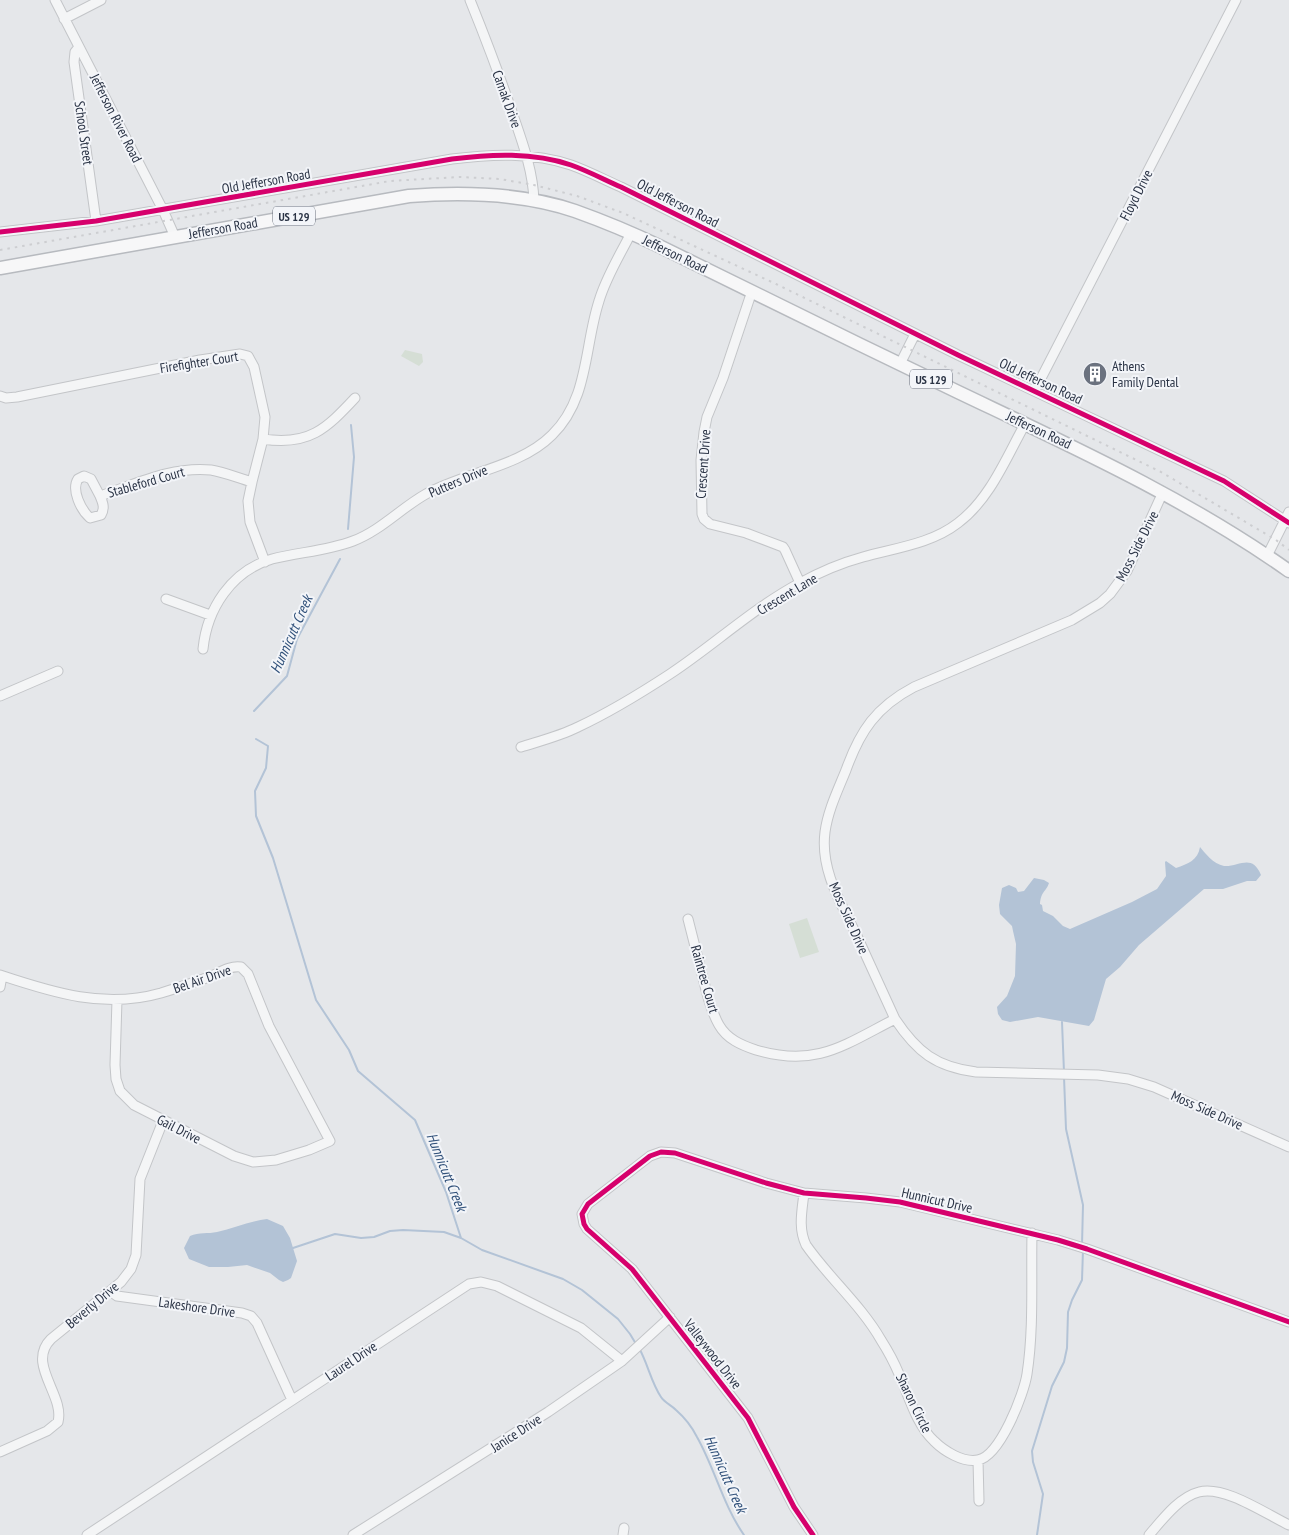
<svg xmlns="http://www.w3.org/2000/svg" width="1289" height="1535" viewBox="0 0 1289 1535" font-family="'PT Sans Narrow',sans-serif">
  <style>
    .green { fill: #d5ded5 }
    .water { fill: #b3c3d6 }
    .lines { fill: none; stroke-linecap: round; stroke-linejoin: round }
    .stream { stroke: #b3c3d6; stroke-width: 2 }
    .minor-casing { stroke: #c3c5c8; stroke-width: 11 }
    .highway-casing { stroke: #b7babf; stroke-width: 15 }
    .minor { stroke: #f4f5f6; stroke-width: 9 }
    .highway { stroke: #f7f7f8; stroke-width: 12 }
    .rail { stroke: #cdced1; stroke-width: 2; stroke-dasharray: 2.5 5; stroke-linecap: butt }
    .cycleway-casing { stroke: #f3f5f9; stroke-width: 8 }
    .cycleway { stroke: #d6006c; stroke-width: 5 }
    .labels { text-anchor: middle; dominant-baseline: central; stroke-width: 4; stroke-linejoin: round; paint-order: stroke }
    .shield { fill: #f3f5f9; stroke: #666d7b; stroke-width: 1 }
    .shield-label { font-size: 12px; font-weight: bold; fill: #2a3345 }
    .street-label { font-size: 14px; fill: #2a3345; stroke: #f3f5f9 }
    .poi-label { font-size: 14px; fill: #2a3345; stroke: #f3f5f9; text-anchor: start }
    .water-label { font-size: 15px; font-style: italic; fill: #32527b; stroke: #f3f5f9 }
  </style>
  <rect width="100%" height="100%" fill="#e5e7ea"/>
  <path class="green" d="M405 350 422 354 423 362 419 366 401 356Z
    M807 918 819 952 800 958 789 924Z"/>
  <path class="water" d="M1200 847C1205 853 1213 864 1224 866 1239 867 1252 853 1261 875L1256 881H1247L1223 889H1204L1139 945 1120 967 1106 979 1094 1020 1089 1026 1038 1017 1010 1022 1002 1020 998 1014 997 1007 1007 996 1015 976 1016 944 1013 931 1012 926 1000 914 999 905 1002 888 1009 885 1016 888 1018 892 1024 891 1034 878 1044 880 1049 883C1046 892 1041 891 1040 904L1042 905 1043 911 1053 916 1063 926 1070 929 1132 902 1157 889 1166 876 1165 862 1166 861 1176 868C1188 864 1198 860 1200 847Z
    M267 1219 283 1226 290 1238 297 1261 291 1278 288 1280 283 1282 279 1280 270 1273 247 1265 228 1267H209L189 1259 184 1248 190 1236C199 1232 208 1234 217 1232 234 1228 250 1221 267 1219Z"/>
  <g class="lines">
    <path class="stream" d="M348 529 354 457 351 425
      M254 711 287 676 297 639 340 559
      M256 739 268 746 266 768 255 791 256 816 273 858 316 1000 349 1050 358 1071 415 1120 446 1192 461 1238
      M1062 1022 1064 1072
      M1064 1077 1066 1129 1083 1205 1082 1245
      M293 1248 335 1234 361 1238 374 1237 390 1231 403 1230 444 1232 461 1238 482 1250 563 1279 582 1290 618 1319 630 1334 636 1344
      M639 1348C648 1364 651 1382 661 1397 665 1403 671 1405 676 1410 684 1417 692 1427 697 1437 715 1469 723 1505 744 1535
      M1037 1535 1043 1494 1033 1462 1032 1451 1052 1386 1064 1362 1067 1348 1068 1312 1072 1300 1082 1280 1083 1250"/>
    <g class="minor-casing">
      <path id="minor" d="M55 0 163 210 175 237
        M470 0C485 37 499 74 512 112 522 141 533 170 534 201
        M64 19 101 0
        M79 47 75 52 74 62 96 221
        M0 232 96 221 452 159C491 154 533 152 571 165 588 171 605 180 621 187L958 355 1224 481 1289 523
        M752 291 723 378 707 417 704 432 701 460 702 514 704 519 710 524 746 533 783 547 785 550 800 583
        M900 364 915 334
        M1035 390 1236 0
        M0 396 6 398 17 397 200 360 240 354 248 356 254 367 265 417 263 439 252 482 248 501 250 522 265 562
        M263 439C309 446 326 429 355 398
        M1163 492 1127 571 1110 594 1100 603 1072 620 914 687C876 707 860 731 846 770 838 790 828 810 825 832 820 870 841 903 857 936 870 964 882 991 895 1019 917 1052 936 1067 976 1072L1098 1075 1128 1079 1154 1087 1289 1147
        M100 496C103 503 105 508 101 515L90 518C81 510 71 490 78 479L84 476 91 479 100 496C136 484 172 466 211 470 224 472 238 478 252 482
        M1267 556 1289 512
        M166 599 210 615
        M203 649C207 609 231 571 272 559 299 552 327 551 353 541 380 531 401 508 426 494 466 472 520 467 552 435 589 399 584 347 599 301 606 277 620 255 631 233
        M0 696 58 671
        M521 747C540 741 560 736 578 727 610 712 641 693 670 674 714 645 753 608 800 583 820 572 841 563 863 557 895 548 931 544 958 523 990 499 1006 458 1025 424
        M688 919C693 939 698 958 703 978 707 994 711 1011 719 1025 727 1039 741 1045 756 1050 816 1068 844 1045 895 1019
        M0 975C54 993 105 1009 161 993 177 988 193 983 209 977 219 973 230 965 241 967L248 974 269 1026 330 1141 309 1150 276 1160 253 1162 234 1156 134 1105 120 1091 116 1079 115 1065 117 1000
        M0 987 2 976
        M804 1193C802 1211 798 1228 806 1245 829 1278 861 1305 881 1340 888 1351 894 1362 899 1374 909 1396 916 1424 934 1441 944 1451 963 1463 978 1460 1000 1456 1024 1394 1027 1374 1034 1328 1031 1280 1032 1233
        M110 1291 117 1296 242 1313 251 1316 257 1323 292 1400
        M0 1452 47 1431 58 1422C65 1395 26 1364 51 1339L110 1291 121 1282 131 1269 136 1255 140 1179 163 1121
        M978 1460 979 1501
        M87 1535 469 1284 481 1282 497 1286 581 1328 622 1361
        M353 1535 548 1412 622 1361 670 1317
        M623 1535 624 1528
        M813 1535 794 1507 748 1418 632 1269 587 1229 584 1224 582 1214 588 1204 650 1156 661 1152 675 1153 766 1183 804 1193 866 1198 900 1202 1058 1240 1087 1249 1289 1322
        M1149 1535C1162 1520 1179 1497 1199 1492 1224 1485 1266 1514 1289 1525"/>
    </g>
    <g class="highway-casing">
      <path id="highway" d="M0 268 409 196C462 192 523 193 575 211 603 221 632 233 659 246 758 295 858 344 958 392 1071 446 1186 498 1289 571"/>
    </g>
    <use href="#minor" class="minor"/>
    <use href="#highway" class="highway"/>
    <path class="rail" d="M0 250 390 181 459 177 500 179 534 185 577 196 623 213 776 284 1161 472 1276 540 1289 550"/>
    <g class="cycleway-casing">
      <path id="cycleway" d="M0 232 96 221 452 159C491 154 533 152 571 165 588 171 605 180 621 187L958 355 1224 481 1289 523
        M813 1535 794 1507 748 1418 632 1269 587 1229 584 1224 582 1214 588 1204 650 1156 661 1152 675 1153 766 1183 804 1193 866 1198 900 1202 1058 1240 1087 1249 1289 1322"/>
    </g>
    <use href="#cycleway" class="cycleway"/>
  </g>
  <defs>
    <g id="building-disc" transform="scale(1.25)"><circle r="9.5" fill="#6b727f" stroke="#f3f5f9"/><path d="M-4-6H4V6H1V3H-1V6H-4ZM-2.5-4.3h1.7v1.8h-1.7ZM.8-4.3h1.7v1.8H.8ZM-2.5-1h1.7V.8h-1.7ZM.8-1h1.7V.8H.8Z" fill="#fff"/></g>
  </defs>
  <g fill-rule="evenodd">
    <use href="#building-disc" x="1095" y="374"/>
  </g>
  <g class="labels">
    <g class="shield">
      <rect x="273" y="206.5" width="42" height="19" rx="4"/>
      <rect x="910" y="369.5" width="42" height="19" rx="4"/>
    </g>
    <g class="shield-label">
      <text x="294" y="216">US 129</text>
      <text x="931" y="379">US 129</text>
    </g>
    <g class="street-label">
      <text transform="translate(507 99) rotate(70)">Camak Drive</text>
      <text transform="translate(116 118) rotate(63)">Jefferson River Road</text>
      <text transform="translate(84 133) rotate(82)">School Street</text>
      <text transform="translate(266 181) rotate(-10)">Old Jefferson Road</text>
      <text transform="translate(1136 195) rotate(-63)">Floyd Drive</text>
      <text transform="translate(678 203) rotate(27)">Old Jefferson Road</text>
      <text transform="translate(223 228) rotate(-10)">Jefferson Road</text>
      <text transform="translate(675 254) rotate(26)">Jefferson Road</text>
      <text transform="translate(199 362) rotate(-9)">Firefighter Court</text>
      <text transform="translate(1041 381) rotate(25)">Old Jefferson Road</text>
      <text transform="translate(1039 430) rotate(25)">Jefferson Road</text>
      <text transform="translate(703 464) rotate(-86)">Crescent Drive</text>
      <text transform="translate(458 481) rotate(-23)">Putters Drive</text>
      <text transform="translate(146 482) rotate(-16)">Stableford Court</text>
      <text transform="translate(1137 546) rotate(-63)">Moss Side Drive</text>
      <text transform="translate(787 594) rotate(-31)">Crescent Lane</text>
      <text transform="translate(849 918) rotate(66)">Moss Side Drive</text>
      <text transform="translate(202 979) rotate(-19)">Bel Air Drive</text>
      <text transform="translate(705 979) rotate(74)">Raintree Court</text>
      <text transform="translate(1207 1110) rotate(24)">Moss Side Drive</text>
      <text transform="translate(179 1129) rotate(27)">Gail Drive</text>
      <text transform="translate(937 1200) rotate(13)">Hunnicut Drive</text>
      <text transform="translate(92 1305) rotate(-40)">Beverly Drive</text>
      <text transform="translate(197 1307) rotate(8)">Lakeshore Drive</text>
      <text transform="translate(713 1354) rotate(52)">Valleywood Drive</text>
      <text transform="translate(351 1361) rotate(-34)">Laurel Drive</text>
      <text transform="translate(914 1403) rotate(64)">Sharon Circle</text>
      <text transform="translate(516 1433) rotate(-33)">Janice Drive</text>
    </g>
    <g class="poi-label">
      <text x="1112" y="366">Athens<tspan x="1112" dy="16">Family Dental</tspan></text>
    </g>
    <g class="water-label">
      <text transform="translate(291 634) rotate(-66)">Hunnicutt Creek</text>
      <text transform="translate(447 1172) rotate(68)">Hunnicutt Creek</text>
      <text transform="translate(726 1474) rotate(66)">Hunnicutt Creek</text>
    </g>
  </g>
</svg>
